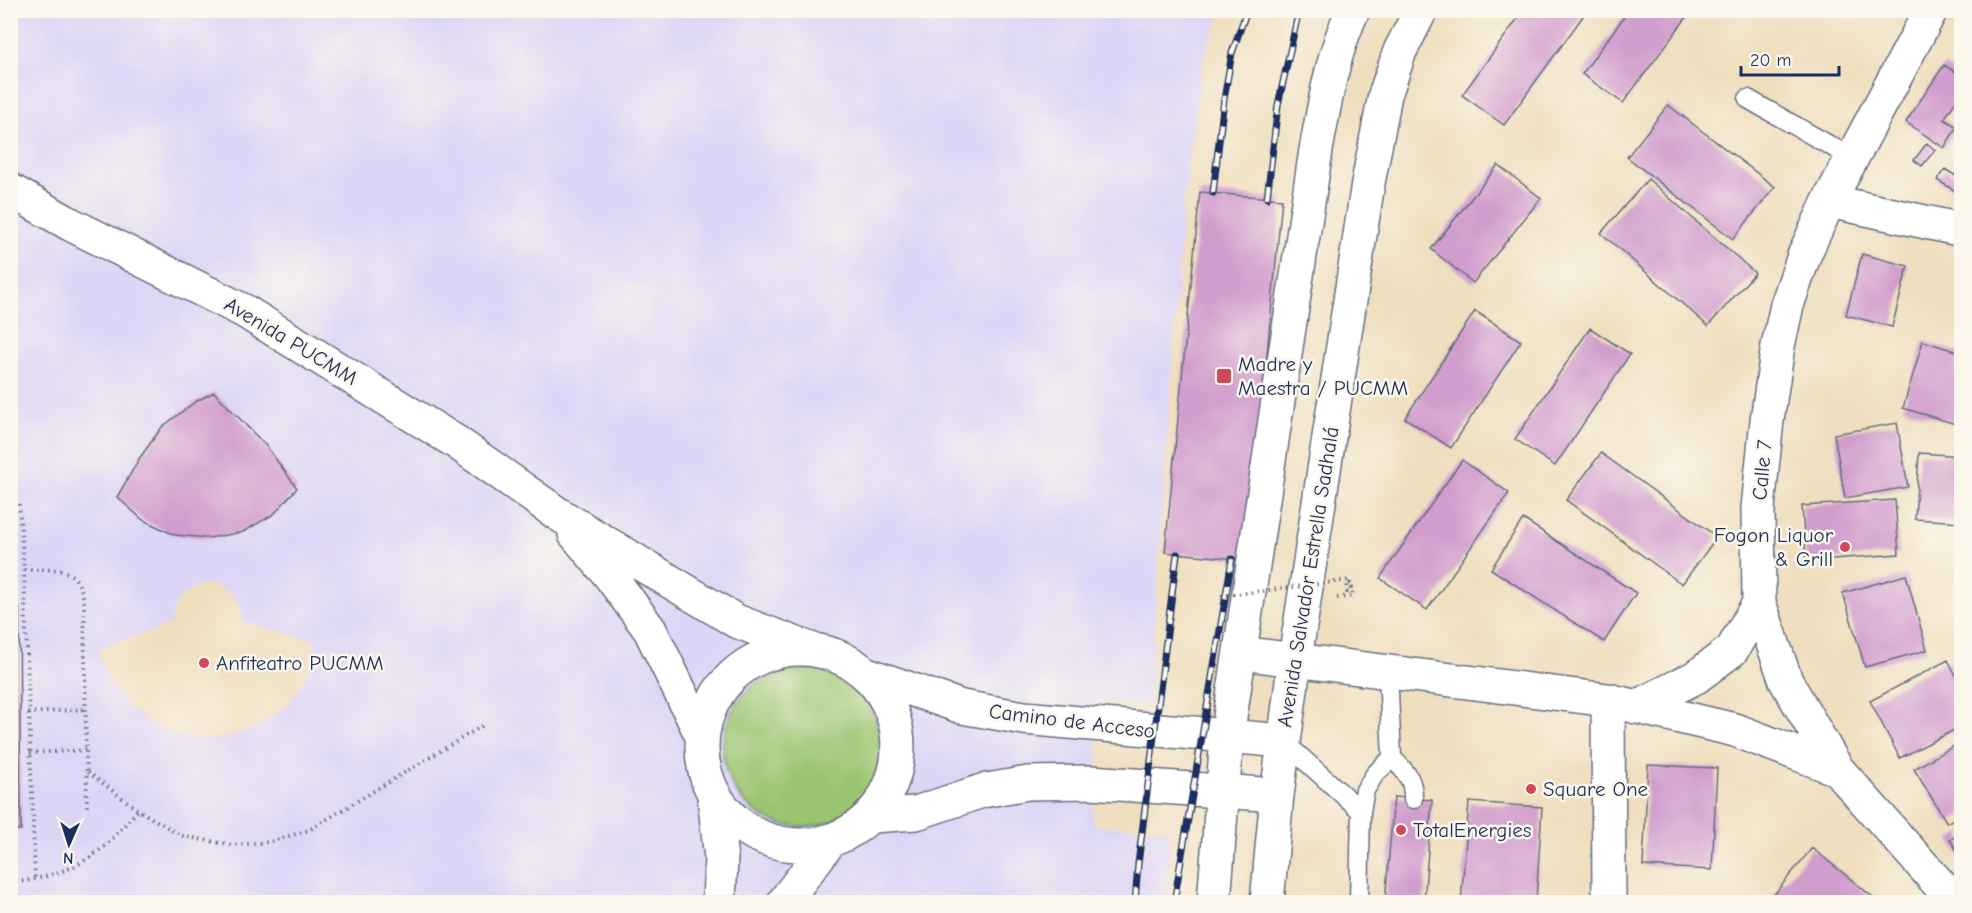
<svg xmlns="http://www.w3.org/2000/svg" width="1972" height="913" viewBox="0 0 1972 913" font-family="'Comic Neue',sans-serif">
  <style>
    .built { fill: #ddd5f6; fill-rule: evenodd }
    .green { fill: #9bc471; stroke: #5b7a68; stroke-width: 1.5 }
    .building { fill: #d19dcd }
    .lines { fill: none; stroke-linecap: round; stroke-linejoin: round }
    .service-casing { stroke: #656d80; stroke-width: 21 }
    .minor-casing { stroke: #656d80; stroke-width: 36 }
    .primary-casing { stroke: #656d80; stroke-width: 36 }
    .path { stroke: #656d80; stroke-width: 4; stroke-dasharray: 1.5 4.5; stroke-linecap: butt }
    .service { stroke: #fff; stroke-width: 18 }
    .minor { stroke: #fff; stroke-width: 33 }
    .primary { stroke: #fff; stroke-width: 33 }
    .rail-casing { stroke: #1b2f5e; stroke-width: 7 }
    .rail { stroke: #fbf7ec; stroke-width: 4.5; stroke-dasharray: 14; stroke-linecap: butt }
    .path-bridge { stroke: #656d80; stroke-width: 4; stroke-dasharray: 1.5 4.5; stroke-linecap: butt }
    .poi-dot { fill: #d1495b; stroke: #fbf7ec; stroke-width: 2 }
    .labels { text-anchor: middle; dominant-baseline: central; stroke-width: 5; stroke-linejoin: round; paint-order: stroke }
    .street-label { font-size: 21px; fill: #1b2f5e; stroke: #fbf7ec }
    .poi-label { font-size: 21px; fill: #1b2f5e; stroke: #fbf7ec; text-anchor: start }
  </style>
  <rect width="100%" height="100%" fill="#fbf7ec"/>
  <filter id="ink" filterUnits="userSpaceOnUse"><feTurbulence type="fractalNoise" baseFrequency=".0167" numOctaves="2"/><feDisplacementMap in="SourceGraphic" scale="12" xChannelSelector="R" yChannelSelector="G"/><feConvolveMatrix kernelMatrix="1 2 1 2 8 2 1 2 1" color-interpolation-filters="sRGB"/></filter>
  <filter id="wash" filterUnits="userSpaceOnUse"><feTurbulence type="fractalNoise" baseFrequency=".008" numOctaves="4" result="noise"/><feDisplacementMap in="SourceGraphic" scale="24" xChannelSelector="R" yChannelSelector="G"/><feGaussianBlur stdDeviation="1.35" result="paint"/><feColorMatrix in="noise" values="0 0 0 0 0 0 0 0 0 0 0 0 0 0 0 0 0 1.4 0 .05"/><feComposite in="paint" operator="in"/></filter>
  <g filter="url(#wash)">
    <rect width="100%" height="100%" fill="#efdfbf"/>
    <path class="built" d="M10 11H1221L1203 59 1183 203 1149 706 1100 703 1093 825 1170 830 1168 902H11ZM205 585 217 586 227 592 236 600 241 610 243 622 316 641 306 677 286 706 258 727 225 738 191 739 157 728 129 708 108 680 97 648 171 625 172 613 176 603 184 594 194 588Z"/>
    <path class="green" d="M723 748a79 79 0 1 1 158 0a79 79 0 1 1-158 0Z"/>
    <g id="blocks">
      <path class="building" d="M1524 10H1584L1586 12 1504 125 1462 95Z
        M1629 10H1692L1623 103 1582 74Z
        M1944 65 1962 76V92L1944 119 1957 127 1944 148 1906 122Z
        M1668 105 1775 187 1733 239 1627 157Z
        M1927 143 1935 150 1922 166 1914 160Z
        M1498 165 1541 198 1473 283 1431 249Z
        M1945 169 1962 180V195L1937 180Z
        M1648 179 1755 273 1708 326 1601 233Z
        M1200 192 1282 199 1247 560 1165 552Z
        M1862 254 1908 266 1892 327 1846 315Z
        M1475 311 1521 341 1451 448 1405 418Z
        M1590 328 1630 354 1555 466 1515 439Z
        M1923 341 1962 353V426L1903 408Z
        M214 392 266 446 297 488 274 514 243 532 209 538 175 535 143 520 117 497 139 459 162 427 195 402Z
        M1897 423 1908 487 1845 498 1834 434Z
        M1601 453 1717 537 1682 584 1566 500Z
        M1919 453 1962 456V522L1915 519Z
        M1462 460 1509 493 1427 610 1380 578Z
        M1895 500 1899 554 1806 561 1802 506Z
        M1523 519 1636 593 1604 642 1491 569Z
        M1906 575 1927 650 1865 667 1843 593Z
        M19 607 21 830H10V608Z
        M1948 660 1962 687V726L1900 758 1870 701Z
        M1962 741V814L1947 823 1914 769Z
        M1648 765 1717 768 1712 870 1643 866Z
        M1394 797 1432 800 1424 902H1385Z
        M1469 802 1542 807 1536 902H1461Z
        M1962 832V858L1950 840Z
        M1812 848 1879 902H1768Z"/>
    </g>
  </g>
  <g filter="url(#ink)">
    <use href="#blocks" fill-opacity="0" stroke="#656d80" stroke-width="1.5"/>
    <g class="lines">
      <g class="service-casing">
        <path id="service" d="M1748 99 1852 158
          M1388 672 1392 758C1405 771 1414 779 1413 799
          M1283 741 1361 811
          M1359 902 1361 811 1365 790 1375 774 1392 758"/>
      </g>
      <g class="minor-casing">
        <path id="minor" d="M1931 10 1829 201 1805 253 1787 305 1778 346 1767 420 1758 508 1759 603 1786 681 1837 769 1955 902
          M10 190 70 224 244 311 456 442 558 514 736 621 810 649
          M1829 201 1962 230
          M575 534 611 577 650 630 701 734
          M702 747a98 98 0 1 1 196 0a98 98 0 1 1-196 0Z
          M1241 653 1608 700 1735 730 1837 769
          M867 674 962 707 1024 718 1283 741
          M1608 700 1609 902
          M1636 707 1696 677 1732 650 1759 603
          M714 796 721 859 719 902
          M872 816 916 813 982 791 1028 783 1090 782 1277 795
          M784 902 830 841"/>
      </g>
      <g class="primary-casing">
        <path id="primary" d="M1214 902 1227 737 1316 150C1325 102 1332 55 1353 10
          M1267 902 1277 795 1295 659 1368 183 1385 95 1400 51 1421 10"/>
      </g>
      <path class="path" d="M19 504 24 570 35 880
        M24 570C56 570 77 563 84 601L87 809
        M1337 598 1353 596 1351 583 1346 584 1347 592 1351 591 1350 580
        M28 713 86 709
        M30 753 87 750
        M88 772 138 810 182 836 232 845 270 842 309 830 482 726
        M10 883C46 879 83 868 109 842 119 832 128 821 138 810"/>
      <use href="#service" class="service"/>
      <use href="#minor" class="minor"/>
      <use href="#primary" class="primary"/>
      <g class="rail-casing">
        <path id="rail" d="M1213 193 1224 99 1232 53 1247 10
          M1267 198 1278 105 1299 10
          M1135 902 1138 864 1177 554
          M1174 902 1232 559"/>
      </g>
      <use href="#rail" class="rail"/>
      <path class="path-bridge" d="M1221 596 1350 580"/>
    </g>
  </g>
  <g class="poi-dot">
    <rect x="1216" y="368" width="16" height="16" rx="3"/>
    <circle cx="1845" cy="547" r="6"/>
    <circle cx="204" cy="663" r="6"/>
    <circle cx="1531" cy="789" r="6"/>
    <circle cx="1401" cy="830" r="6"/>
  </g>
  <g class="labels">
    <g class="street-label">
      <text transform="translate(291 341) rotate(31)">Avenida PUCMM</text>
      <text transform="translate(1762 470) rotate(-85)">Calle 7</text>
      <text transform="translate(1308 577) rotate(-81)">Avenida Salvador Estrella Sadhalá</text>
      <text transform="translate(1072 721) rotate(7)">Camino de Acceso</text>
    </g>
    <g class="poi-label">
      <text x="1238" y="364">Madre y<tspan x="1238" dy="24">Maestra / PUCMM</tspan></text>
      <text x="1833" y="535" text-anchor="end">Fogon Liquor<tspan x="1833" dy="24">&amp; Grill</tspan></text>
      <text x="216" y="663">Anfiteatro PUCMM</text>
      <text x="1543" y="789">Square One</text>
      <text x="1413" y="830">TotalEnergies</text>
    </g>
  </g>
  <rect width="1972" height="913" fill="none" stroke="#fbf7ec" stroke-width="36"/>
  <g transform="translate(69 844) rotate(183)" stroke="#fbf7ec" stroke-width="4.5" paint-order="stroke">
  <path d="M0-4.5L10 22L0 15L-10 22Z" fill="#1b2f5e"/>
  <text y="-9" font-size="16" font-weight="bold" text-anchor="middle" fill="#1b2f5e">N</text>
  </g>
  <path d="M1741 66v9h98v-9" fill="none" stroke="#1b2f5e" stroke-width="3"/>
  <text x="1750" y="66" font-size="18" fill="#1b2f5e" stroke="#fbf7ec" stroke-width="4.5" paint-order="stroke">20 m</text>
</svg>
